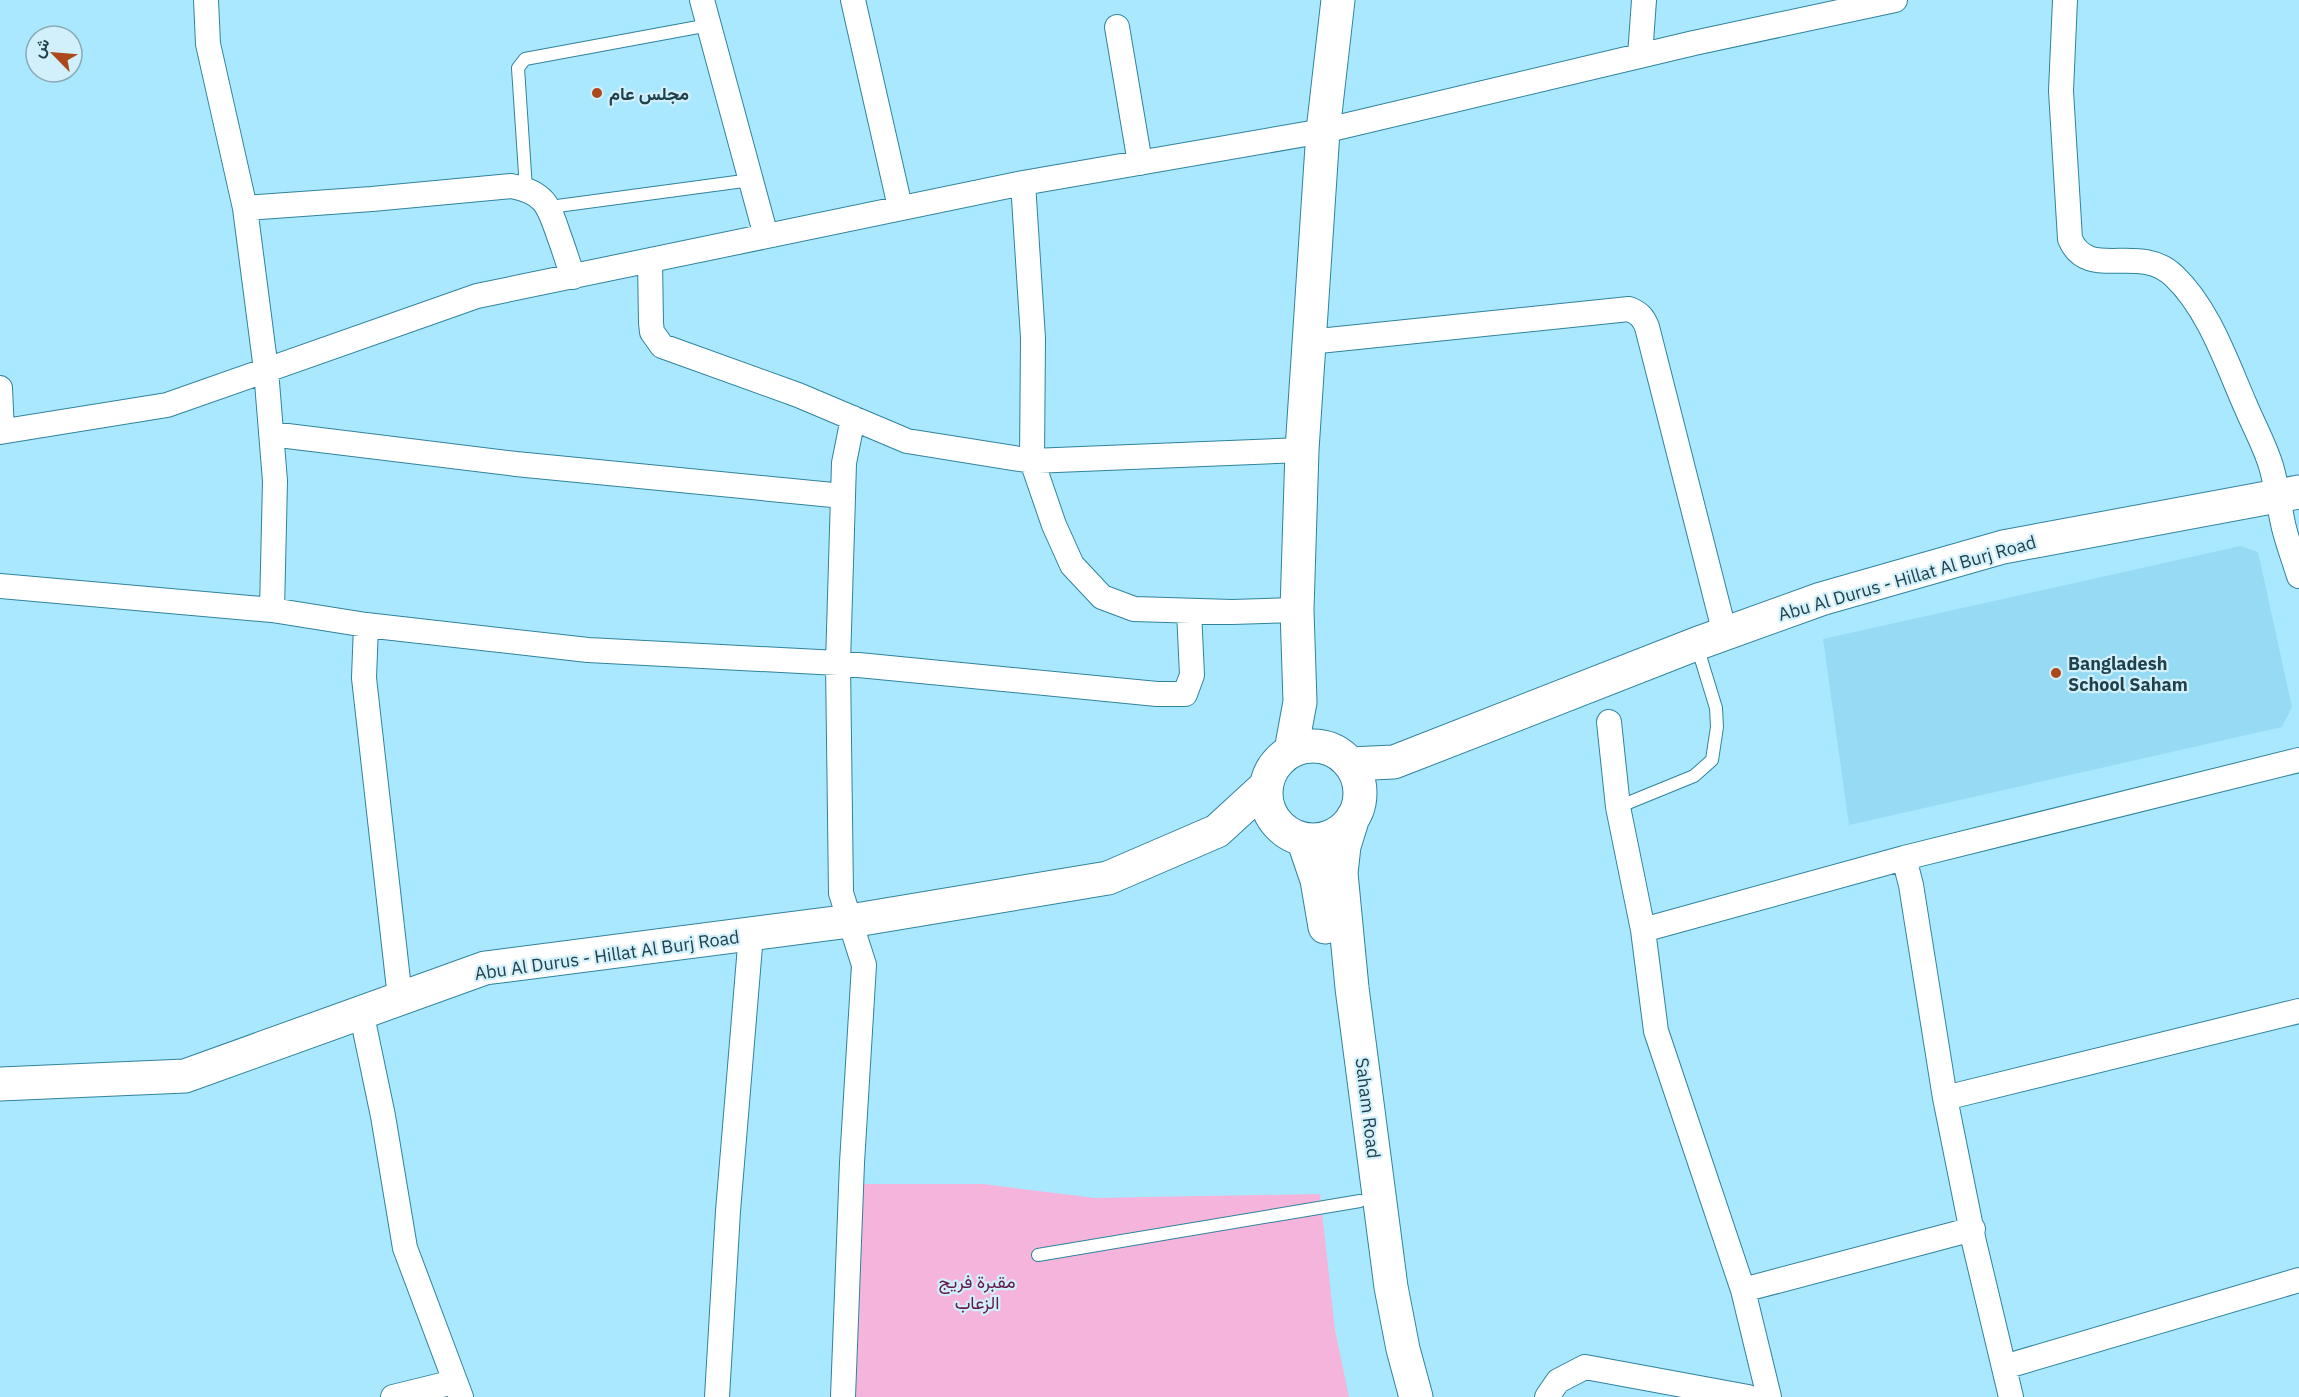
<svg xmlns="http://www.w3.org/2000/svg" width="2299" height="1397" viewBox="0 0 2299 1397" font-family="'IBM Plex Sans',Vazirmatn,sans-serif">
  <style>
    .built { fill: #96dbf3 }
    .green { fill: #f5b4db }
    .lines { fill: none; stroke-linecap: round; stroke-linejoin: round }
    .lane-casing { stroke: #2f839d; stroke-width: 14 }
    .street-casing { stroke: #2f839d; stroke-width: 26 }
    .secondary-casing { stroke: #2f839d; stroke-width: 35 }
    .lane { stroke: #fff; stroke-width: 12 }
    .street { stroke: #fff; stroke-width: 24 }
    .secondary { stroke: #fff; stroke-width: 33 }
    .poi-dot { fill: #ad481a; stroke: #d2f0fb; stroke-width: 2 }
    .labels { text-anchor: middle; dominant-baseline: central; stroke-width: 4.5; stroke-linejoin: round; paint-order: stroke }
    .poi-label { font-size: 18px; font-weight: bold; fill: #1f414c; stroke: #d2f0fb; text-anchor: start }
    .street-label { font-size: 18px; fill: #1f414c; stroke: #d2f0fb }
    .park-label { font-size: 18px; fill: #621a4c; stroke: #d2f0fb }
  </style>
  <rect width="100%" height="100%" fill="#aae8ff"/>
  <path class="built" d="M2240 546 2258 552 2292 707 2282 727 1849 825 1823 639Z"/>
  <path class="green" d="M861 1184H983L1095 1198 1320 1194 1335 1330 1349 1397H850Z"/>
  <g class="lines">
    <g class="lane-casing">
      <path id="lane" d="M526 189 518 68 525 59 709 25
        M550 207 751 180
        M1618 807 1694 776 1712 760 1717 727 1716 708 1697 646
        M1038 1255 1360 1201"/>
    </g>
    <g class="street-casing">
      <path id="street" d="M206 0 208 44 245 208 266 370 275 481 272 610
        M702 0 766 236
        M853 0 900 207
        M2065 0 2061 91 2070 239C2088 282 2139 242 2174 276 2209 309 2227 364 2246 407 2254 426 2265 446 2271 466 2277 486 2279 507 2284 528 2288 544 2294 560 2299 576
        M1117 27 1140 163
        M1640 56 1644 0
        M1023 183 1033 338 1032 461 1054 525 1072 565 1102 597 1134 609 1232 612 1297 610
        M245 208 372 199 511 186C545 192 549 206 559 236 564 249 568 263 573 277
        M650 261 651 323 652 332 662 346 798 395 907 441 1032 461 1302 450
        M1309 342 1629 309C1639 313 1643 317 1647 327L1725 634
        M0 388 2 431
        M0 432 167 405 477 296 1023 183 1323 131 1694 43 1895 0
        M271 434 516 464 843 496
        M0 586 272 610 366 625 588 650 838 663 1157 694H1185L1192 675 1189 611
        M366 625 364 678 400 998
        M1609 722 1618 807 1643 930 1656 1031 1743 1290 1769 1397
        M1643 930 1904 858
        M361 1011 383 1116 405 1248 461 1397
        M1945 1098 2299 1011
        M1743 1290 1973 1229
        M2004 1367 2299 1280
        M393 1397 454 1382
        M717 1397 728 1211 751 934
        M843 1397 852 1163 864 965 841 893 838 663 844 463 853 418
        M1547 1397 1558 1381 1585 1367 1748 1397
        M2011 1397 1974 1242 1945 1098 1911 885 1904 858 2299 760"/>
    </g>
    <g class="secondary-casing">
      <path id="secondary" d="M1266 793a47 47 0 1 1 94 0a47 47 0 1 1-94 0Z
        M1291 751 1300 702 1297 610 1302 450 1323 131 1338 0
        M1350 764 1394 762 1696 644 1821 599 2003 547 2299 492
        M1353 817 1344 846 1341 873 1352 988 1391 1287 1403 1349 1416 1397
        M1303 839 1317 880 1325 927
        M0 1084 185 1076 485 968 850 921 1108 878 1217 831 1266 786"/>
    </g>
    <use href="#lane" class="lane"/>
    <use href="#street" class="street"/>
    <use href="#secondary" class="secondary"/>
  </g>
  <g class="poi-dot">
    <circle cx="597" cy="93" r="6"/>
    <circle cx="2056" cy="673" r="6"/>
  </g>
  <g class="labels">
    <g class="poi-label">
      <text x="609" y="93">مجلس عام</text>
      <text x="2068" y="663">Bangladesh<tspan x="2068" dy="21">School Saham</tspan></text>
    </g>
    <g class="street-label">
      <text transform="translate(1907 578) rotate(-16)">Abu Al Durus - Hillat Al Burj Road</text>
      <text transform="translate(607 955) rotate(-8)">Abu Al Durus - Hillat Al Burj Road</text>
      <text transform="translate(1368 1108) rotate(83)">Saham Road</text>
    </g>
    <g class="park-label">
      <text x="977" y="1281">مقبرة فريج<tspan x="977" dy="21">الزعاب</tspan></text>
    </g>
  </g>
  <g transform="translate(54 54) rotate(295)"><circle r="28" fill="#d2f0fb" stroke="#8aaab5" stroke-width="1.5"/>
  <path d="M0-4.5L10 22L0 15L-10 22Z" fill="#ad481a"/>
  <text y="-9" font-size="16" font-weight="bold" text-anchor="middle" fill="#1f414c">ش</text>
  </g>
</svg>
